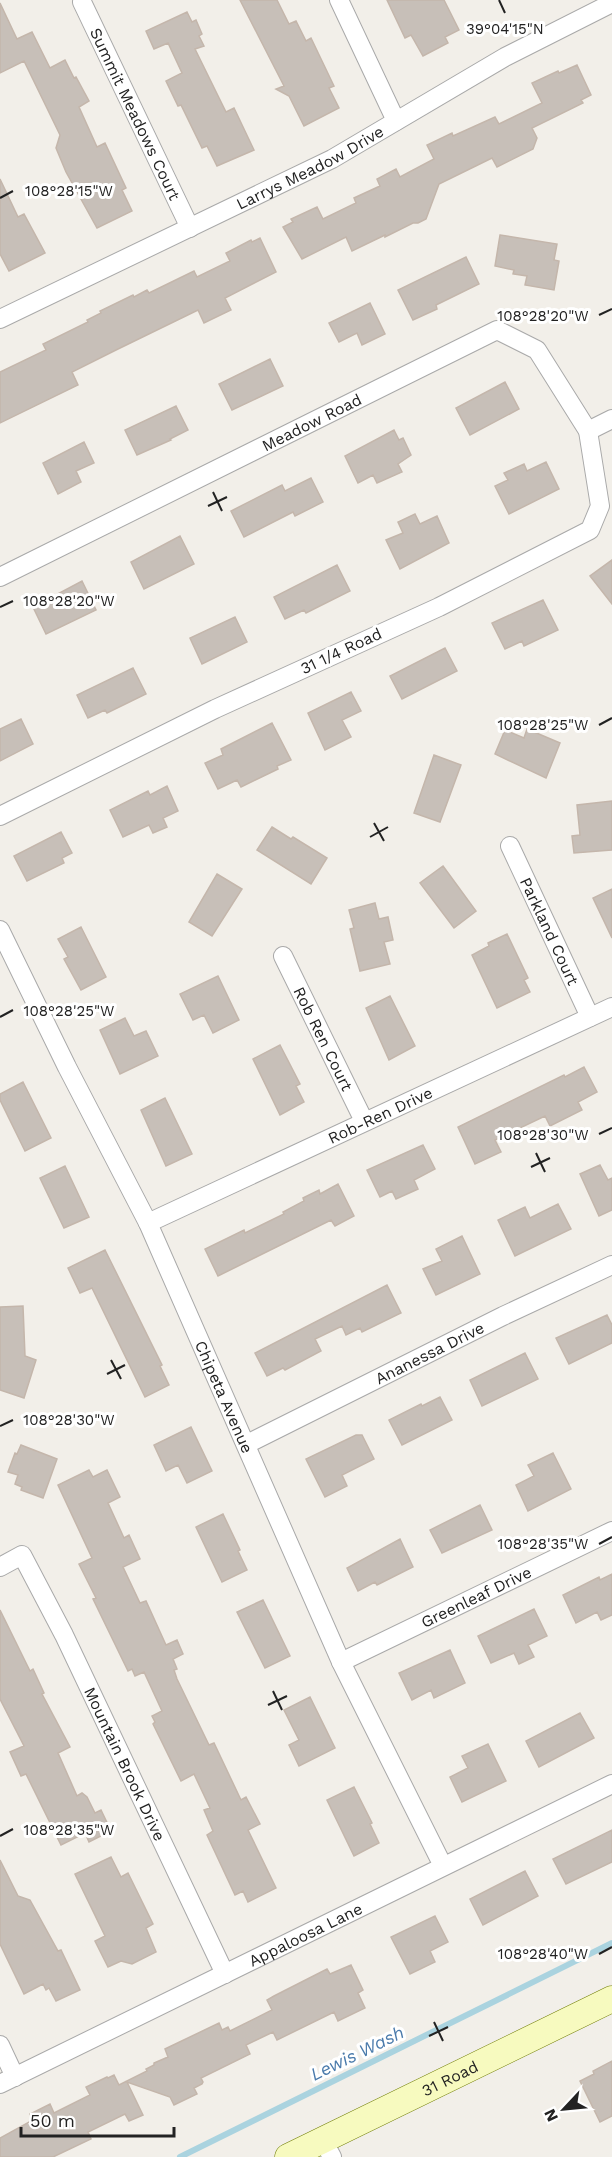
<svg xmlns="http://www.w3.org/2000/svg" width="612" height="2157" viewBox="0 0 612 2157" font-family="'Work Sans',sans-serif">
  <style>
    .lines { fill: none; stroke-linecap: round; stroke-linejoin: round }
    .stream { stroke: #aad3df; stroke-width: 6 }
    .building { fill: #c7bfb8; stroke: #c4b6ab; stroke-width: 1.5 }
    .street-casing { stroke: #a9a9a9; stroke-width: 20 }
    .secondary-casing { stroke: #707d05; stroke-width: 27 }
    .street { stroke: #fff; stroke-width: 18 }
    .secondary { stroke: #f7fabf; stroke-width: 26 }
    .ticks { fill: none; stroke: #222; stroke-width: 2 }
    .labels { text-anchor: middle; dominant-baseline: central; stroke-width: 6; stroke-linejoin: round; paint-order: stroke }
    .street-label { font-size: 16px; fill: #222; stroke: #fff }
    .water-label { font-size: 18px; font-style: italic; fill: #4a7aab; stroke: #fff }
    .ticks-label { font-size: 15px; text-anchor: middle; fill: #222; stroke: #fff; stroke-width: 6; stroke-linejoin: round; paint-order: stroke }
  </style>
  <rect width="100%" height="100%" fill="#f2efe9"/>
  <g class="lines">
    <path class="stream" d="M180 2157 612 1943"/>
  </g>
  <path class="building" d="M240 0H277L289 24 296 21 306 41 311 38 334 86 329 88 339 108 304 126 289 96 276 89 284 86Z
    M387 0H444L459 30 445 37 448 43 423 56 411 35 405 38Z
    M0 3 17 39 32 32 50 68 65 60 74 78 76 77 89 101 79 107 97 147 105 143 126 188 122 190 132 211 97 228 66 172 56 148 60 135 24 61 0 73Z
    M187 12 192 22 196 20 202 34 199 36 204 46 195 49 226 112 234 108 254 150 217 166 207 146 202 148 181 105 178 106 166 81 182 73 168 43 154 49 146 31Z
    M577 65 591 95 581 100 583 103 532 128 537 138 533 149 497 167 492 158 439 184 426 219 418 223H413L385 237V235L352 251 346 237 302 259 283 227 293 222 291 219 317 207 323 219 356 203 354 198 380 186 377 179 396 169 400 177 434 159 427 145 452 133 453 136 495 117 499 124 542 103 532 83 558 71 559 73Z
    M0 179 18 217 24 214 45 253 9 271 0 254Z
    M500 235 557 244 554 260 559 261 554 290 525 285 527 276 513 274 514 270 495 266Z
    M260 238 276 272 225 298 231 310 204 323 198 310 116 350 72 372 78 385 0 423V372L46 350 43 344 88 322 87 320 101 313 100 311 133 295 134 297 147 290 149 293 194 271 197 277 230 261 226 253 251 240 252 242Z
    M466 257 479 284 436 305 437 309 413 320 398 290Z
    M370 303 385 334 362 345 357 333 339 342 329 323Z
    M270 359 283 386 232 410 219 384Z
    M505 382 519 409 470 435 456 408Z
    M176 406 188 430 170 439 171 440 137 455 125 430Z
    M394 430 399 440 403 438 411 455 398 464 402 472 377 483 373 475 358 483 345 456Z
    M84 442 94 463 76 471 81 482 58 494 43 463Z
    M546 462 559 489 509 514 495 486 508 480 504 473 524 464 527 471Z
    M311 478 323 502 295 516 293 512 244 537 231 511 282 485 285 491Z
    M415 514 420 524 437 516 449 543 400 569 386 540 403 533 398 522Z
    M180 536 194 564 144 589 131 562Z
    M612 560V604L590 576Z
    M337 565 350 591 306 613 304 610 285 619 274 597Z
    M82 581 96 610 46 634 33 607Z
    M543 600 558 630 524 646 522 641 505 649 492 623Z
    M235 617 247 642 202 664 190 638Z
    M445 648 457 671 402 699 390 676Z
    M133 668 146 694 107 713 105 710 88 718 77 695Z
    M351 692 361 711 342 720 351 737 325 750 308 713Z
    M21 719 33 744 0 761V729Z
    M272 723 291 760 277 766 278 769 241 787 237 780 218 789 205 763 223 755 221 749Z
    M527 729 560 743 546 778 495 754 505 730 524 738Z
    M434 755 461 765 440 822 414 813Z
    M167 786 178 811 163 818 167 827 153 833 149 825 123 837 110 810 148 791 150 795Z
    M612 801V850L574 853 572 836 580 835 577 805Z
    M272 827 291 839 293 837 327 858 311 884 257 850Z
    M61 832 72 853 62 858 64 863 27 881 14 856Z
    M443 866 476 911 454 928 420 883Z
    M217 874 242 889 212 936 189 922Z
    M612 889V938L593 898Z
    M375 903 379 919 388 917 393 940 384 942 390 964 360 971 350 929 354 928 349 910Z
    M81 927 106 977 81 990 64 959 68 957 58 939Z
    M507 934 528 978 524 980 530 992 497 1008 472 955 489 946 488 943Z
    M218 976 239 1020 213 1033 204 1015 193 1020 180 994Z
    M390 996 415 1046 389 1060 366 1008Z
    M125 1018 134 1036 146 1031 158 1056 120 1074 100 1030Z
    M280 1045 300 1084 296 1086 304 1102 280 1115 253 1059Z
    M584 1067 597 1092 578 1102 582 1110 550 1126 545 1116 495 1140 501 1152 475 1164 458 1127 564 1075 565 1077Z
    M23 1082 51 1138 25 1151 0 1100V1094Z
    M165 1098 192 1154 166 1166 141 1110Z
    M423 1145 435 1169 414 1180 418 1189 396 1199 392 1191 380 1197 367 1170Z
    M600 1165 608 1180 612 1178V1210L599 1216 580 1174Z
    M65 1166 89 1217 64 1228 40 1178Z
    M338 1184 354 1216 335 1226 331 1220 218 1276 205 1249 244 1230 245 1233 284 1214 283 1212 304 1201 303 1198 319 1190 320 1194Z
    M558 1204 571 1229 515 1256 498 1220 525 1207 530 1218Z
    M462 1236 480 1274 436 1295 423 1269 442 1261 436 1249Z
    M105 1250 162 1365 160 1366 169 1385 145 1397 92 1288 80 1293 68 1268Z
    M387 1285 401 1313 362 1332 360 1328 346 1335 342 1326 315 1339 321 1351 285 1370 283 1368 267 1376 255 1353Z
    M23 1306 25 1356 36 1360 24 1398 0 1390V1307Z
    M607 1315 612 1325V1343L569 1364 556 1338Z
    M525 1353 538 1379 482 1406 470 1380Z
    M440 1397 452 1420 402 1445 389 1420 421 1404 422 1406Z
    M191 1427 212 1471 187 1483 178 1465 166 1471 154 1445Z
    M356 1435H362L374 1459 342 1475 347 1486 325 1497 306 1459Z
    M21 1445 57 1459 43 1498 21 1490 22 1487 15 1484 18 1475 8 1472 15 1453 17 1454Z
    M553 1453 571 1489 528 1511 516 1485 534 1476 528 1465Z
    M89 1470 93 1477 107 1470 120 1497 108 1503 124 1538 129 1535 140 1559 123 1567 140 1603 146 1601 166 1645 177 1640 183 1654 173 1659 177 1669 174 1670 177 1679 209 1745 214 1743 241 1800 246 1797 260 1824 248 1830 276 1888 248 1902 243 1891 235 1895 207 1835 213 1831 204 1810 210 1808 194 1774 181 1781 153 1724 155 1722 152 1716 162 1711 144 1672 135 1676 132 1669 128 1671 93 1599 96 1598 79 1564 92 1558 58 1485Z
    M480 1505 492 1530 442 1553 430 1530Z
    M223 1514 240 1550 238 1551 247 1570 222 1582 196 1527Z
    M400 1539 413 1567 377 1585 375 1582 358 1591 347 1568Z
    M612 1574V1615L601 1620 597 1612 576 1623 563 1595 599 1577 600 1580Z
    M263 1600 290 1656 265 1668 237 1612Z
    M534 1609 547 1636 528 1645 534 1657 519 1664 514 1653 491 1663 478 1636Z
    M0 1610 30 1671 33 1669 44 1693 42 1694 70 1747 58 1753 77 1796 82 1793 87 1797 95 1813 101 1810 111 1831 89 1842 85 1833 61 1845 26 1774 21 1776 10 1752 24 1746 0 1699Z
    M450 1650 465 1683 434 1698 431 1690 412 1700 399 1673Z
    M310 1697 335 1748 299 1766 289 1745 299 1740 284 1710Z
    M580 1713 594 1738 539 1767 526 1741Z
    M488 1744 506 1781 462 1802 450 1777 468 1768 462 1756Z
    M354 1787 372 1823 370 1824 379 1843 354 1856 327 1800Z
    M612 1830V1862L566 1884 553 1859Z
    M111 1857 121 1877 128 1873 153 1924 146 1928 156 1952 132 1964 121 1961 108 1967 95 1941 105 1936 75 1874Z
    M0 1860 18 1896 30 1900 58 1951 61 1950 80 1990 56 2001 49 1988 46 1990 43 1984 24 1994 0 1944Z
    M525 1871 538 1896 483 1925 470 1899Z
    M435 1916 448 1942 430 1951 435 1962 410 1974 391 1937Z
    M351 1965 363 1990 358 1993 365 2008 338 2021 334 2012 277 2040 273 2032 246 2045 250 2054 201 2078 203 2082 202 2084 194 2088 197 2094 174 2105 170 2097 127 2082 143 2115 129 2121 125 2114 88 2132 91 2139 53 2157H0V2138L33 2120 30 2114 50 2104 54 2113 90 2095 86 2087 107 2077 108 2078 114 2075 119 2085 147 2071 146 2069 154 2065V2063L168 2057 165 2049 219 2023 222 2030 228 2027 230 2031 272 2010 267 2000 274 1996 327 1969 330 1974Z
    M612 2061V2116L600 2122 580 2081 594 2074 593 2071Z"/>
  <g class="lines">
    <g class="street-casing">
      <g id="street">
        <path d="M339 0 396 121"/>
        <path id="s1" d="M82 2 190 228"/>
        <path id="s2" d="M0 319 332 159 505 57 612 3"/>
        <path d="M588 431 612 419"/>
        <path id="s3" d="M0 577 497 330 537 350 588 431 600 506 590 530 439 607 215 709 0 816"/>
        <path id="s4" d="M510 846 590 1017"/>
        <path id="s5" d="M0 930 67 1067 148 1223 341 1662 443 1866"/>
        <path id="s6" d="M283 956 364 1121"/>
        <path id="s7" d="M148 1223 612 1007"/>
        <path id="s8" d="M247 1444 503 1316 612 1265"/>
        <path id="s9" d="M0 1567 22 1555 64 1635 225 1974"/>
        <path id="s10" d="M341 1662 612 1531"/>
        <path d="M0 2045 15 2077"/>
        <path id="s11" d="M0 2084 612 1784"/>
        <path d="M323 2140 332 2157"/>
      </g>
    </g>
    <g class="secondary-casing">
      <g id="secondary">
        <path id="s12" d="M288 2157 612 1999"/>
      </g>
    </g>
    <use href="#street" class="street"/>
    <use href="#secondary" class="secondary"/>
  </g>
  <path class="ticks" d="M499 0 505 13M0 198 13 191M599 315 612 309M213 492 222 511M208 506 227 497M0 607 13 601M599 725 612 718M374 823 384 841M370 837 388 827M0 1017 13 1010M599 1134 612 1128M536 1153 545 1172M531 1167 550 1158M111 1360 121 1379M107 1374 125 1365M0 1426 13 1420M599 1544 612 1537M273 1691 282 1710M268 1705 287 1696M0 1836 13 1829M599 1954 612 1947M434 2022 443 2041M429 2036 448 2027"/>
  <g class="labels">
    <g class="street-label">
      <text stroke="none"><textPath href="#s1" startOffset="124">Summit Meadows Court</textPath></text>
      <text stroke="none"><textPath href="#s2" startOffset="345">Larrys Meadow Drive</textPath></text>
      <text stroke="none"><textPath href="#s3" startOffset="348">Meadow Road</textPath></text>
      <text transform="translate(341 651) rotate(-25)">31 1/4 Road</text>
      <text stroke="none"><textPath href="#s4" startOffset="94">Parkland Court</textPath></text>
      <text stroke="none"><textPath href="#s6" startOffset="92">Rob Ren Court</textPath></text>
      <text stroke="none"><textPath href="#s7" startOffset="256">Rob-Ren Drive</textPath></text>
      <text stroke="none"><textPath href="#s8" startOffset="204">Ananessa Drive</textPath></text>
      <text stroke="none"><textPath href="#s5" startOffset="518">Chipeta Avenue</textPath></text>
      <text stroke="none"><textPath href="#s10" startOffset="150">Greenleaf Drive</textPath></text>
      <text stroke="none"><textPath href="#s9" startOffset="258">Mountain Brook Drive</textPath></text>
      <text stroke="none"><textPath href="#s11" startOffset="340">Appaloosa Lane</textPath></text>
      <text stroke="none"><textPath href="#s12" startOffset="180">31 Road</textPath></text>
    </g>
    <g class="water-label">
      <text transform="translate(357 2053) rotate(-26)">Lewis Wash</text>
    </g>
  </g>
  <g class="ticks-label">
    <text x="505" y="34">39°04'15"N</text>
    <text x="69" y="196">108°28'15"W</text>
    <text x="543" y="321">108°28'20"W</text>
    <text x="69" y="606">108°28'20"W</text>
    <text x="543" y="730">108°28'25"W</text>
    <text x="69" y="1016">108°28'25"W</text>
    <text x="543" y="1140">108°28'30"W</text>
    <text x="69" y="1425">108°28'30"W</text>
    <text x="543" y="1549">108°28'35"W</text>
    <text x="69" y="1835">108°28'35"W</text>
    <text x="543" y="1959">108°28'40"W</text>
  </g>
  <g transform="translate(564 2109) rotate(244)" stroke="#ffffff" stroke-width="4.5" paint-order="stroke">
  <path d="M0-4.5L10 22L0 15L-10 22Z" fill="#222222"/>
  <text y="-9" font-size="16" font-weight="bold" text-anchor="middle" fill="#222222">N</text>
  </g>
  <path d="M21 2127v9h153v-9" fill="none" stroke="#222222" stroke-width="3"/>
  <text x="30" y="2127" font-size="18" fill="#222222" stroke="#ffffff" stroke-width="4.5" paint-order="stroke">50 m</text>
</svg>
